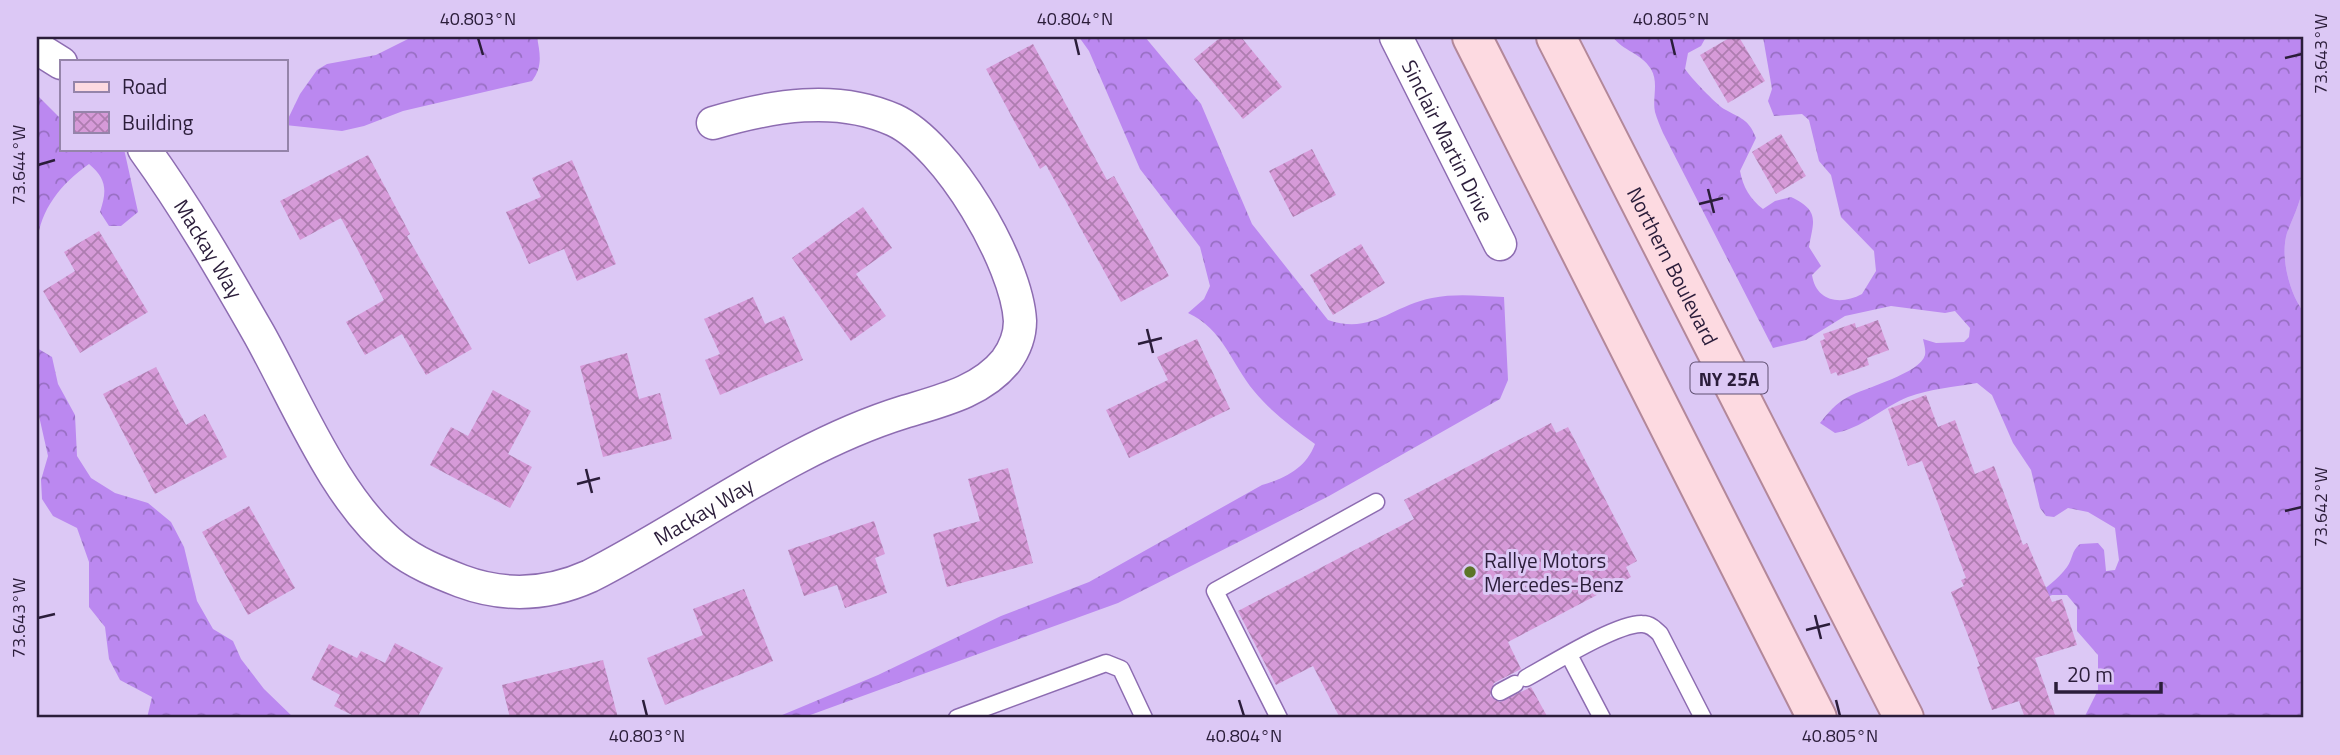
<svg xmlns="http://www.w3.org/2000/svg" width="2340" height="755" viewBox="0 0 2340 755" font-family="'Titillium Web',sans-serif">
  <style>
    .grass { fill: #ceaef2 }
    .forest { fill: url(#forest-crowns) }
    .building { fill: url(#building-cross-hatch) }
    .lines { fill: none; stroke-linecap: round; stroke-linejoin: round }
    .lane-casing { stroke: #8d6cb1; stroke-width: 19 }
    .street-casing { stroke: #8d6cb1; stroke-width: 35 }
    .primary-casing { stroke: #b3889a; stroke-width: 42 }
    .lane { stroke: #fff; stroke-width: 16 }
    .street { stroke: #fff; stroke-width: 32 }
    .primary { stroke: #fddae1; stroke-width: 38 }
    .ticks { fill: none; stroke: #2b1d3a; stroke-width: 2.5 }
    .poi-dot { fill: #5c7528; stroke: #dcc8f5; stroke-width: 2.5 }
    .labels { text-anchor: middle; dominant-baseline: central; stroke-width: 6; stroke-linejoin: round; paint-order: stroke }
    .shield { fill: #dcc8f5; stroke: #605072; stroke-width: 2 }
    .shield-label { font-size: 19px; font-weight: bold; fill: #2b1d3a }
    .street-label { font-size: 21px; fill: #2b1d3a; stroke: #dcc8f5 }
    .poi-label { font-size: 21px; fill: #2b1d3a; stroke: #dcc8f5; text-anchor: start }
    .neatline { fill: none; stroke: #2b1d3a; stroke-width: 2.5 }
    .ticks-label { font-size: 18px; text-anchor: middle; fill: #2b1d3a }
  </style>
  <defs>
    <pattern id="forest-crowns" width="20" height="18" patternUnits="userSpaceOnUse" patternTransform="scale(1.75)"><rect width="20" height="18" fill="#bb88f0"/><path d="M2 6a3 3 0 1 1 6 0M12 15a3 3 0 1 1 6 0" fill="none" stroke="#986fc3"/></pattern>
    <pattern id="building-cross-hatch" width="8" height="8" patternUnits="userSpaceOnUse" patternTransform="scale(1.75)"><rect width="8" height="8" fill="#d69ad8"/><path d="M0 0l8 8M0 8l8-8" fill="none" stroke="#ae7db0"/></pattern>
  </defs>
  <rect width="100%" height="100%" fill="#dcc8f5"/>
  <path class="grass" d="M2303 187V311C2289 292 2280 256 2287 233 2293 217 2300 204 2303 187Z"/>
  <path class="forest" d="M412 37H537C540 54 543 66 532 81L403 111 364 126 342 131 285 125 300 94 317 70 327 64 376 55Z
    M1079 37H1145L1201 104 1252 224 1328 320C1372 335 1391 306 1432 298 1456 293 1480 296 1504 297L1508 380 1500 399 1329 496 1118 603 802 718H775L878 675 1001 616 1089 582 1262 485C1286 478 1306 468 1315 444 1293 428 1271 412 1254 391 1231 363 1223 329 1188 313L1204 299 1210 286 1200 247 1140 169 1089 51Z
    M1613 37H1706L1701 46 1688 53 1685 69C1691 78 1715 103 1724 109 1740 118 1749 119 1756 138L1740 171C1743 187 1750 199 1763 209L1775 201 1791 197C1821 211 1813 222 1809 247L1821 266 1812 275C1816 301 1840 306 1862 294L1876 271 1874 251 1841 217 1831 175 1819 161 1809 120 1802 114 1774 116 1768 101 1772 89 1763 37H2303V187C2300 204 2293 217 2287 233 2280 256 2289 292 2303 311V718H2084L2098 690V655L2077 631V607L2067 595H2052L1993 619C2018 605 2049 591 2067 567 2073 559 2071 551 2080 544L2098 543 2104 550 2106 571 2115 570 2119 560 2115 528 2088 512 2068 508 2054 517 2046 516 2040 508 2031 470 2013 443 1992 395 1977 383C1954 387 1930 389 1908 397 1883 407 1861 429 1835 433L1820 423C1828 413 1836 403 1848 397 1864 388 1921 373 1925 355 1926 350 1924 344 1923 339L1936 343 1964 342 1969 337 1970 328 1955 311 1945 313 1891 306 1845 316 1806 340 1773 348 1663 133C1660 126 1657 119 1655 112 1652 98 1659 83 1651 69 1641 53 1623 51 1613 37Z
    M37 95 61 119V149H124L138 212 121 226H109L100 212C107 191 107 179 89 164 61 184 40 209 37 244Z
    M37 348 52 357 58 384 75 415 77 456 91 478 115 493 148 503 171 522 184 547 197 601 213 629 233 641 241 659 264 689 294 718H147L152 697 120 680 109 659 105 627 89 607V562L77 528 53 516 42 499 41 480 48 456 37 407Z"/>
  <path class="building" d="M1221 37H1241L1282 87 1243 119 1194 59Z
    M1731 37H1739L1765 81 1728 103 1700 55Z
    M1033 44 1107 180 1114 176 1169 276 1121 302 1046 165 1040 169 986 69Z
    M1781 134 1806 176 1776 194 1752 152Z
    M1312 149 1336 195 1293 217 1269 171Z
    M368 155 410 234 407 236 472 349 426 375 402 334 365 355 346 322 384 300 341 218 300 240 280 201Z
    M572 160 616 264 577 281 564 249 529 264 506 212 541 197 532 178Z
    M863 207 892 248 856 274 886 316 851 341 792 258Z
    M99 231 148 312 80 353 43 291 75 271 64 252Z
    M1361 244 1385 283 1333 315 1310 275Z
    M753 297 765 324 784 316 803 360 720 395 705 360 720 354 704 319Z
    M1878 320 1889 350 1867 358 1869 365 1838 376 1836 372 1831 374 1820 341 1825 339 1823 334 1855 323 1856 328Z
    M1197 339 1230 409 1129 458 1106 410 1168 380 1157 357Z
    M627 353 639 399 660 393 672 439 603 457 580 366Z
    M156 367 186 425 205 414 227 457 155 494 103 394Z
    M493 390 531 411 508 454 532 467 510 508 430 465 451 427 468 436Z
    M1926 395 1938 427 1955 420 1975 474 1994 466 2023 545 2027 543 2052 602 2062 599 2077 645 2035 658 2056 718H2025L2019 701 1992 710 1977 667 1980 666 1951 592 1964 586 1961 580 1966 578 1922 461 1908 466 1888 409Z
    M1551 423 1556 433 1568 427 1637 561 1626 567 1631 577 1508 642 1521 669 1494 683 1490 696 1500 702 1531 687 1548 718H1340L1313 666 1276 685 1238 611 1414 519 1404 500Z
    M1008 468 1033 563 947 587 933 534 980 521 968 479Z
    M249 506 295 588 248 615 202 532Z
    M874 521 885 554 875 558 887 593 845 608 837 585 804 596 788 550Z
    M744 589 773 661 665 705 647 658 703 635 693 609Z
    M395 643 443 668 417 718H358L334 706 340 695 311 679 329 644 357 658 361 651 385 663Z
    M603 660 618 718H510L502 685Z"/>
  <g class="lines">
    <g class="lane-casing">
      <path id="lane" d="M1569 655 1602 718
        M1526 678C1550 665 1617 623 1642 624 1650 624 1655 629 1660 634L1703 718
        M1500 692 1515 684
        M957 718 1106 663 1121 669 1144 718
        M1279 718 1215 591 1376 502"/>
    </g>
    <g class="street-casing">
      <g id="street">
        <path id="s1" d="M1396 37 1500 244"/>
        <path d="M37 48 61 63"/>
        <path id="s2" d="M144 149C186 207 223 271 259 334 296 400 336 500 395 547 415 563 438 572 461 581 504 597 548 595 590 576 694 523 791 447 904 412 940 401 981 392 1006 361 1014 350 1020 336 1020 321 1017 263 948 145 894 120 836 94 771 106 713 123"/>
      </g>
    </g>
    <g class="primary-casing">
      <g id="primary">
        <path d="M1472 37 1817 718"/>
        <path id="s3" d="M1556 37 1904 718"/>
      </g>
    </g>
    <use href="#lane" class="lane"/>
    <use href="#street" class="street"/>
    <use href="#primary" class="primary"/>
  </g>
  <path class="ticks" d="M478 38 483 55M1075 38 1079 55M1671 38 1675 55M2285 58 2302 54M38 165 55 160M1708 189 1714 213M1699 204 1723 198M1147 329 1153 353M1138 344 1162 338M586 469 592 493M577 484 600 478M2285 511 2302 507M1815 615 1821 639M38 618 55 614M1806 630 1830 624M643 700 647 716M1239 700 1244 716M1836 700 1840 716"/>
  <circle class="poi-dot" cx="1470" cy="572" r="7"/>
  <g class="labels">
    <rect class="shield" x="1690.5" y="362.5" width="77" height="31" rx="5"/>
    <g class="shield-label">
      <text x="1729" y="378">NY 25A</text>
    </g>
    <g class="street-label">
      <text stroke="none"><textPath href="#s1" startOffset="116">Sinclair Martin Drive</textPath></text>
      <text stroke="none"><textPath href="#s2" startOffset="119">Mackay Way</textPath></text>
      <text stroke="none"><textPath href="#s3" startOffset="257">Northern Boulevard</textPath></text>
      <text stroke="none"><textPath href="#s2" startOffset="810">Mackay Way</textPath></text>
    </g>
    <g class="poi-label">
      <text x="1484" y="560">Rallye Motors<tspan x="1484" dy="24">Mercedes-Benz</tspan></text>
    </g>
  </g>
  <rect width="2340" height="755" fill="none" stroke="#dcc8f5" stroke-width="77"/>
  <rect x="60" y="60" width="228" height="91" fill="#dcc8f5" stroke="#9584aa" stroke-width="2"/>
  <rect x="74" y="82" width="35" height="10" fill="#fddae1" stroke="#9584aa" stroke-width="2"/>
  <text x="122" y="94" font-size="21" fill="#2b1d3a">Road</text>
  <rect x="74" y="112" width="35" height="21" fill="url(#building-cross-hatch)" stroke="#9584aa" stroke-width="2"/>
  <text x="122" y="130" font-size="21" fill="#2b1d3a">Building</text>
  <path d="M2056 682v10h105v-10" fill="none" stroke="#2b1d3a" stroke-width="3.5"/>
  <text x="2067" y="682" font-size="21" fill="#2b1d3a" stroke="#dcc8f5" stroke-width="5" paint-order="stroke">20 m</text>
  <rect x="38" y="38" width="2264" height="678" class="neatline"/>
  <g class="ticks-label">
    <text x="478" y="25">40.803°N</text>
    <text x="1075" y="25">40.804°N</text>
    <text x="1671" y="25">40.805°N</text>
    <text transform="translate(2321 54) rotate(-90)" y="6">73.643°W</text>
    <text transform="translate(19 165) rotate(-90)" y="6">73.644°W</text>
    <text transform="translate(2321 507) rotate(-90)" y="6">73.642°W</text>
    <text transform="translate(19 618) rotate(-90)" y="6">73.643°W</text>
    <text x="647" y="742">40.803°N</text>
    <text x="1244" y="742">40.804°N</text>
    <text x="1840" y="742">40.805°N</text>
  </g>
</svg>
